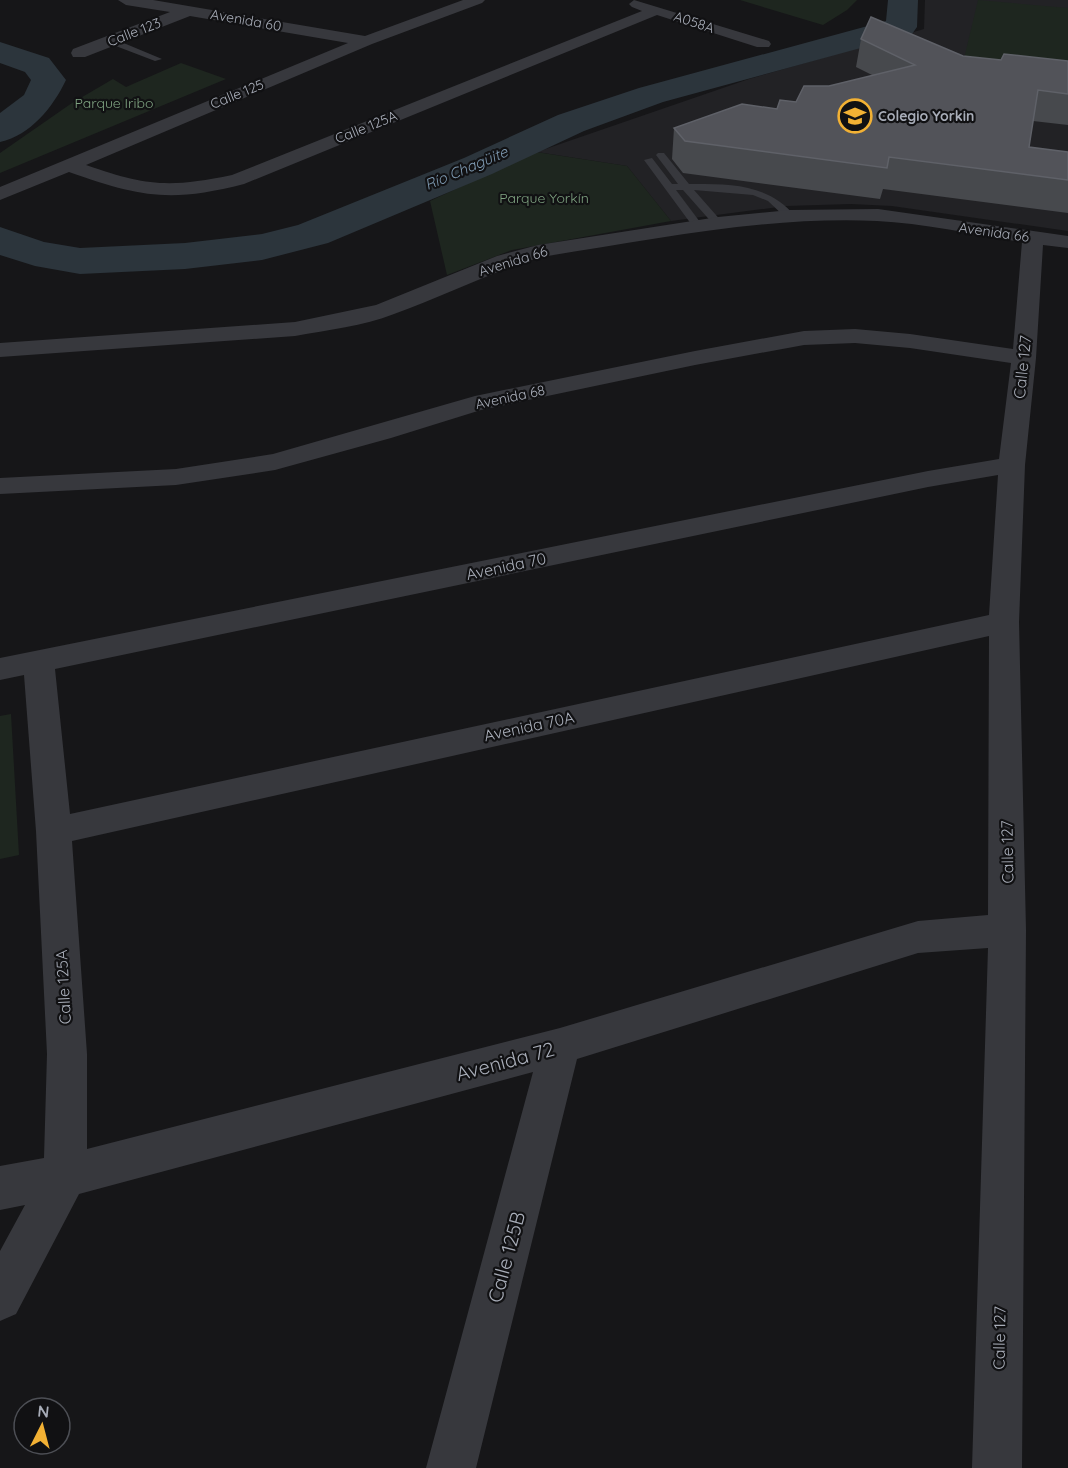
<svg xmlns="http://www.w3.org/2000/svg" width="1068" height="1468" viewBox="0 0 1068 1468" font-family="Quicksand,sans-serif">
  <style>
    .built { fill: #222225 }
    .green { fill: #1e261f }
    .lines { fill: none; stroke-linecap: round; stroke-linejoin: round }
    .river { fill: #2c353c; fill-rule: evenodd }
    .service { fill: #37383d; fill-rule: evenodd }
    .minor { fill: #37383d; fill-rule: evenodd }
    .wall { fill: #47494d }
    .building { fill: #525359; stroke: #5f6168; stroke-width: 1.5 }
    .labels { text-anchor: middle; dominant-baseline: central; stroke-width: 4.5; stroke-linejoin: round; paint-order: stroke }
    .far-street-label { font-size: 14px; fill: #a8adb8; stroke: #111113 }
    .far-park-label { font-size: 14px; fill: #7fa381; stroke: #111113 }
    .far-poi-label { font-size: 14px; font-weight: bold; fill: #a8adb8; stroke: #111113; text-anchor: start }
    .far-water-label { font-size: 15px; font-style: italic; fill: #7f9bb3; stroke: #111113 }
    .street-label { font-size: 16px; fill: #a8adb8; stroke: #111113 }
    .near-street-label { font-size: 20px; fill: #a8adb8; stroke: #111113 }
  </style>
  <rect width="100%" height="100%" fill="#161618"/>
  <path class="built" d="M925 0H1068V231L892 206 851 204 786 206 671 221 627 166 537 152 749 79 924 29Z"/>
  <path class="green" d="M740 0H857L847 10 823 25Z
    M978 0 1068 8V79L962 67Z
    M181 63 226 79 0 173V153L72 103 113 79 126 87Z
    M536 152 627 166 671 221 512 250 447 275 430 201Z
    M11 714 19 855 0 859V716Z"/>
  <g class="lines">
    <path class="river" d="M888 0H918L917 27 912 34 663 102 584 131 492 174 328 243 262 260 185 269 80 274 35 266 0 255V227L44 242 80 248 185 243 262 234 298 225 464 158 558 115 639 88 886 21Z
      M0 42 49 58 66 80C53 107 31 135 0 142V113L24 95 31 80 25 72 0 63Z"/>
    <path class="service" d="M108 39H114L162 59 155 61 108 43Z
      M658 153H664L689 184C729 184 767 183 795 216L786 218 768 201 753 195 694 190 723 223 718 226 714 225 683 190H676L703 226 694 228 644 160 652 158 672 184H678L656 155Z"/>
    <path class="minor" d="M118 0H153L365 36 463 0H485L482 3 372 44 86 165C146 186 169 188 232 175L642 11 632 7 629 4 634 0 769 41 771 44 769 47H757L657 15 244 184C170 203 140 197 69 172L0 200V187L348 43 190 16 85 57H73L71 53 73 49 170 12 126 5Z
      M878 209 1068 236V248L1043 245 1036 358 1025 465 1019 622 1026 930 1022 1468H972L988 948 918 953 577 1059 476 1468H426L533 1072 79 1194 16 1314 0 1321V1251L25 1205 0 1210V1166L44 1158 47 1054 36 831 24 675 0 680V658L928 471 999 459 1011 363 910 348 855 343 804 345 695 365 481 410 391 438 275 470 176 485 0 494V478L176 469 273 454 475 396 695 351 804 331 855 329 910 334 1013 349 1022 242C976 235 923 223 877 221 764 216 652 240 541 257 491 272 444 296 394 314 363 326 328 330 295 336L0 357V343L295 322 376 305 497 256 538 245 718 217 790 210ZM998 475 989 615 70 814 55 669 928 487ZM989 636 988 915 918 921 560 1028 87 1149V1054L72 841Z"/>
  </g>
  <path class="wall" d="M861 39 963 56 1001 60 1068 61V125L1033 121 1029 147 1068 152V213L883 189 880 199 683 173 672 159 674 128 777 109 872 75 856 67Z"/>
  <path class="building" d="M871 17 963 56 1001 60 1004 54 1068 61V94L1038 90 1029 147 1068 152V180L889 157 887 168 685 141 674 128 742 104 777 109 780 100 796 102 804 86H829L915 65 861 39Z"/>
  <defs>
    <g id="school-ring" transform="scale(1.725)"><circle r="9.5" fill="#111113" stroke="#f2b134" stroke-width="1.5"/><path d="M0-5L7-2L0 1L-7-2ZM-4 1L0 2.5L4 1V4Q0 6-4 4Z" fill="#f2b134"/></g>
  </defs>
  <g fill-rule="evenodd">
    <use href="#school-ring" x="855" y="116"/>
  </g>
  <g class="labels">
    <g class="far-street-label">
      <text transform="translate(246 20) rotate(10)">Avenida 60</text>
      <text transform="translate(694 22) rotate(18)">A058A</text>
      <text transform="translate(134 32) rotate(-21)">Calle 123</text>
      <text transform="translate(237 94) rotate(-22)">Calle 125</text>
      <text transform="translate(366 127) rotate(-22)">Calle 125A</text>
      <text transform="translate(994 232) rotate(8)">Avenida 66</text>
      <text transform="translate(513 261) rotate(-17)">Avenida 66</text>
      <text transform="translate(510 397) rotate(-12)">Avenida 68</text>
    </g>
    <g class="far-park-label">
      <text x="114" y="103">Parque Iribo</text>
      <text x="544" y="198">Parque Yorkín</text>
    </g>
    <g class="far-poi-label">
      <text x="878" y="116">Colegio Yorkin</text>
    </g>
    <g class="far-water-label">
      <text transform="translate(466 168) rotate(-23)">Río Chagüite</text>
    </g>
    <g class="street-label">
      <text transform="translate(1022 367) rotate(-84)">Calle 127</text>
      <text transform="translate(506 566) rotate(-12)">Avenida 70</text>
      <text transform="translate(529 726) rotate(-12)">Avenida 70A</text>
      <text transform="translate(1007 852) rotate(-91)">Calle 127</text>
      <text transform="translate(63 987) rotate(-93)">Calle 125A</text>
      <text transform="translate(999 1338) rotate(-89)">Calle 127</text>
    </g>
    <g class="near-street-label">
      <text transform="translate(505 1061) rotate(-15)">Avenida 72</text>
      <text transform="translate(506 1257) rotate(-75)">Calle 125B</text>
    </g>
  </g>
  <g transform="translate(42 1426) rotate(6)"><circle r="28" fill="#111113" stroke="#4d4f55" stroke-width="1.5"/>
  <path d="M0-4.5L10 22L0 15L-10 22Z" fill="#f2b134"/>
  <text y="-9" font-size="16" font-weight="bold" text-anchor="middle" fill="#a8adb8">N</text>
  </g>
</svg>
